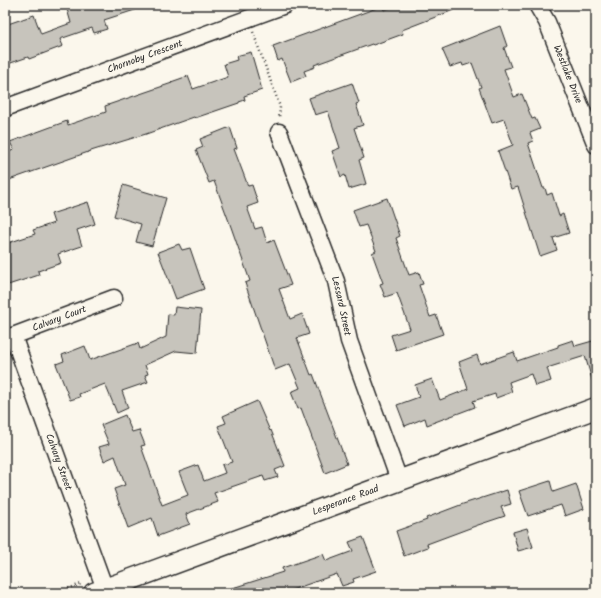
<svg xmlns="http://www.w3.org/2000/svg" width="601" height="598" viewBox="0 0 601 598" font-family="Kalam,sans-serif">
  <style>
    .building { fill: #c7c4bc; stroke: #2b2b2b }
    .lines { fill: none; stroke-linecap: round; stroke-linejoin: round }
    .minor-casing { stroke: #2b2b2b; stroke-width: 19 }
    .tertiary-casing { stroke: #2b2b2b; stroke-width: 23 }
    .path { stroke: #2b2b2b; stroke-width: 2.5; stroke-dasharray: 1 3; stroke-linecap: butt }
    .minor { stroke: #fbf7ec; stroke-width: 16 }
    .tertiary { stroke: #fbf7ec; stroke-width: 20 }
    .labels { text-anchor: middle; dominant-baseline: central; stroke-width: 3; stroke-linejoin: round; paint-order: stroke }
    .street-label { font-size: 10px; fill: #2b2b2b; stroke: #fbf7ec }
  </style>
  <rect width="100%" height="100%" fill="#fbf7ec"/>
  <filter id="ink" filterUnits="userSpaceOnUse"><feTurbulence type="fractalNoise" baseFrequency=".025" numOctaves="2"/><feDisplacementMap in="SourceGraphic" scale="8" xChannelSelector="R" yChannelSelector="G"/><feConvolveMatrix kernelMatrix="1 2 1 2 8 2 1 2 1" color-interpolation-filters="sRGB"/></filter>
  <g filter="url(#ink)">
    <path class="building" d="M80 5H144V7L104 20 107 29 94 33 92 28 60 39 63 46 29 59 28 57 5 65V25L34 15 41 34 71 23 67 9Z
      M398 5 464 6 402 30 403 34 373 45 372 44 314 65 315 67 304 71 306 76 291 82 282 59 278 61 273 46 382 6 384 10Z
      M500 26 507 46 504 48 511 67 504 69 514 97 522 94 532 119 535 118 540 129 530 133 533 141 528 143 543 188H545L547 195 552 193 559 216 563 214 569 233 553 238 557 250 540 256 518 187 511 189 498 151 513 145 504 119 492 123 479 88 481 87 472 63 463 66 462 63 450 67 442 49Z
      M251 52 262 90 244 96 245 100 239 102V103L195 118 194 117 146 134 94 150 9 180 5 168V153L14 150 10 142 67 121 68 125 106 112 105 106 172 83 171 82 188 76 193 89 228 77 224 64 237 60 236 56Z
      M352 83 359 103 356 104 363 125 354 128 364 158 359 160 366 184 349 189 345 175 341 177 332 151 340 148 328 111 315 115 309 98Z
      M230 127 237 148 234 149 248 186 252 185 258 203 247 207 255 229 262 227 267 243 274 240 291 285 279 289 290 319 302 314 309 334 297 338 311 375 313 374 347 464 325 473 301 408 298 409 291 392 300 388 290 364 275 370 245 283 250 281 231 227 214 181 209 183 196 150 203 147 200 139Z
      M123 185 166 198 152 246 136 242 141 224 114 216Z
      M387 198 400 236 396 238 409 275 419 272 423 284 419 285 430 317 436 315 443 334 396 350 391 335 410 329 397 293 385 297 380 284 383 283 372 253 376 251 366 225 359 227 353 210Z
      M88 202 95 224 77 230 82 246 58 254 61 263 38 271 39 275 5 286V244L35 234 33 230 54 223 51 214Z
      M179 244 182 250 190 248 204 289 176 299 158 252Z
      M175 307 201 310 197 353 176 351 145 365 148 374 145 375 148 382 122 391 128 408 117 413 105 384 79 394 80 397 70 400 56 364 64 361 62 355 85 346 90 360 138 343 140 349 166 337 168 314 174 315Z
      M573 340 575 346 596 340V383H593L585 356 547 368 551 381 535 386 531 374 509 382 512 392 496 398 495 394 473 401 475 407 427 425 425 418 405 426 397 405 419 397 415 385 432 379 440 400 468 389 459 362 477 355 480 364 514 352 517 361 558 347V345Z
      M257 401 270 431 271 430 285 466 275 470 278 477 265 481 263 476 214 493 218 502 186 514 190 524 158 536 152 518 128 528 114 489 125 485 115 456 104 461 99 447 109 444 101 425 125 415 132 432 139 430 145 445 141 446 162 505 188 495 179 472 198 465 204 481 225 473 222 465 232 462 218 426 226 423 223 416Z
      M550 481 553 492 576 484 584 509 565 516 561 505 528 516 519 491Z
      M507 490 511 504 501 507 505 516 478 525 427 544 428 547 404 556 396 531 427 520 426 518 463 504Z
      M527 528 533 547 518 551 513 532Z
      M363 537 376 571 353 579 354 582 342 586 337 574 283 593H224L223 591 283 572 282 568 323 554 326 561 353 551 349 542Z"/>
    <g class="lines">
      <g class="minor-casing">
        <g id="minor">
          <path id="s1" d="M537 5 547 22 596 145"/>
          <path id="s2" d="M5 108 285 5"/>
          <path id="s3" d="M279 132 336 281 349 341 399 480"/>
          <path id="s4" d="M13 336 105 589"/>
          <path id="s5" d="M5 339 114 298"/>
        </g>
      </g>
      <g class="tertiary-casing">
        <g id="tertiary">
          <path id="s6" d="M94 593 596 408"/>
        </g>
      </g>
      <path class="path" d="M253 32 280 107 279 119
        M57 593 81 584"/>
      <use href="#minor" class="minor"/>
      <use href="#tertiary" class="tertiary"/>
    </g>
  </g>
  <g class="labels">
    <g class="street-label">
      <text stroke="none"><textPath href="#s2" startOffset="149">Chornoby Crescent</textPath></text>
      <text stroke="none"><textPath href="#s1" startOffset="76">Westlake Drive</textPath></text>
      <text stroke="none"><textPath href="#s3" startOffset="185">Lessard Street</textPath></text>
      <text stroke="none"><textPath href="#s5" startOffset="58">Calvary Court</textPath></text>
      <text stroke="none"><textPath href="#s4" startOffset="134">Calvary Street</textPath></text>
      <text stroke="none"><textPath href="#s6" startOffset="268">Lesperance Road</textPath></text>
    </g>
  </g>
  <rect width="601" height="598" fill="none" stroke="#fbf7ec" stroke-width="20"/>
  <rect x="10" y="10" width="581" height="578" fill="none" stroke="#2b2b2b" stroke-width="1.5" filter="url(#ink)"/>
</svg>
